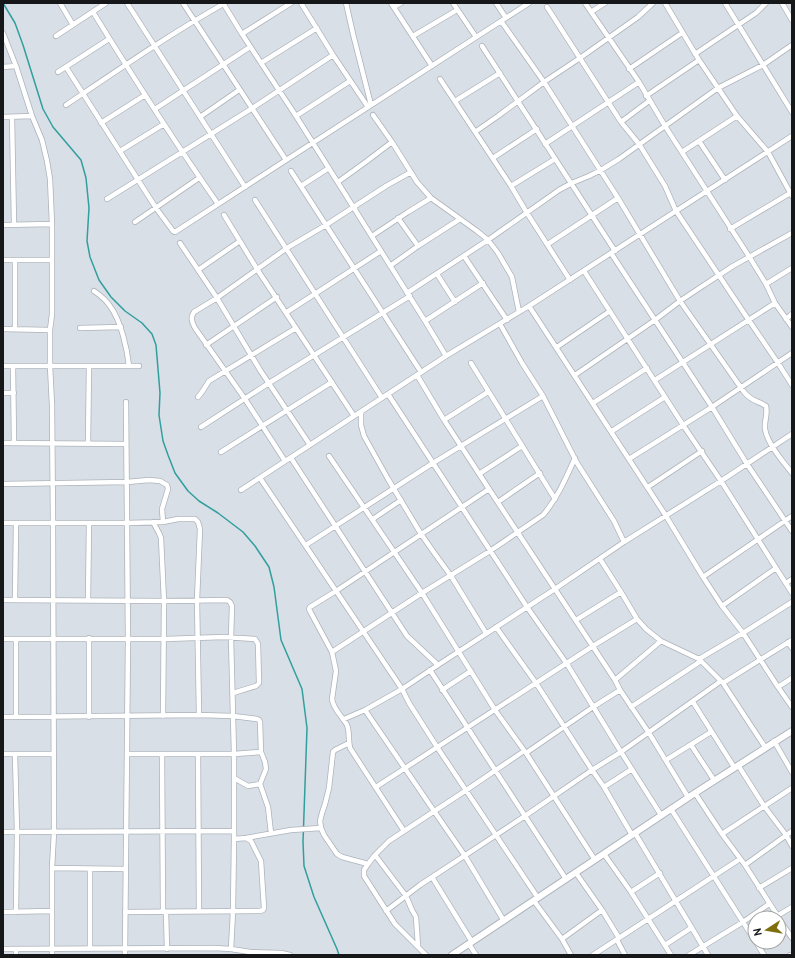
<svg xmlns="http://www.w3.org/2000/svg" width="795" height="958" viewBox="0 0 795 958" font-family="'PT Sans',sans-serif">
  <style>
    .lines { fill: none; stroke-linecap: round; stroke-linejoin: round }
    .stream { stroke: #309f9d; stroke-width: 1.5 }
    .minor-casing { stroke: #adb3ba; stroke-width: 6 }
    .tertiary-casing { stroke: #adb3ba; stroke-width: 8 }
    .minor { stroke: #fff; stroke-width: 4.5 }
    .tertiary { stroke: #fff; stroke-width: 6 }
  </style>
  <rect width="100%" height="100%" fill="#d9dfe7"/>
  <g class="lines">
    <path class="stream" d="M3 3 15 23 23 45 43 109 53 127 81 160 86 178 89 208 87 241 90 257 99 280 111 297 125 311 142 323 152 334 156 345 160 393 159 415 163 441 168 455 175 473 188 491 199 501 218 513 243 532 255 546 269 567 274 587 281 640 302 689 307 728 303 842 304 866 314 897 337 949 339 955"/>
    <g class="minor-casing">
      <path id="minor" d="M60 3 73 25
        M127 3 245 187
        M183 3 286 160
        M223 3 242 34 296 116 425 321 446 356
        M301 3 333 55 368 107
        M346 3 353 34 371 105
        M391 3 432 66
        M453 3 476 37
        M496 3 506 18
        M585 3 639 82 665 126 750 258 766 284 775 303 792 327
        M665 3 699 60 737 116 768 152 792 196
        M725 3 792 112
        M782 3 792 20
        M394 7 401 3
        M547 7 621 122 639 144 665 186 676 211 748 319 778 363 792 385
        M93 12C133 77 174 141 218 204
        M591 12 605 3
        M501 21 544 82 618 198 680 301 744 392C752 402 757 400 766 406 768 415 764 421 765 429 767 443 783 462 792 473
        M3 33 16 66 32 116 42 140 47 161 50 179 52 224V314L50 330V366L52 405 53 523 54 832 52 868V955
        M242 34 291 3
        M56 36 106 3
        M413 36 457 10
        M482 46 615 251
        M695 54 756 13 766 3
        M261 63 317 28
        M3 67 16 66
        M66 67 156 208 173 231 175 232 529 3
        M629 69 682 33
        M58 72 109 39
        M440 79 511 186 527 213 570 280
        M646 96 699 60
        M455 101 500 73
        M66 105C118 70 170 34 225 3
        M155 109 250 47
        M373 115 392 142 417 182 431 198 477 231 488 240 498 253 512 277 519 312
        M296 116 350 81
        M3 117 32 116
        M12 117 14 224
        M200 117 239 90
        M621 122 649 101
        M101 123 145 95
        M475 132 498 116 544 82 580 58 638 17 653 3
        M699 141 725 180
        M545 144 639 82
        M120 151 164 124
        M682 152 737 116
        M493 158 537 129
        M291 171 421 372
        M338 182 367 161 392 142
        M301 186 329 168
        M511 186 555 159
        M107 199 251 109 333 55
        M255 200 382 398
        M224 215 257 269 354 416
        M398 218 418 246
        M135 222 199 178
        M3 225 52 224
        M730 229 792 192
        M372 236 408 212 431 198
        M180 243 217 298 260 370 310 445
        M548 244 618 198
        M611 253 712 407 747 464 792 531
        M464 256 507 320
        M3 260H52
        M15 260V329
        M390 266 418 246 460 219
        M198 270 240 241
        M584 271 683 425 721 481 792 593
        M437 274 455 302
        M766 284 792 268
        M94 291C100 295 106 300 110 306 121 321 127 348 129 366
        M407 293 488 240 559 190 572 183 589 176 601 170 619 159 718 88 763 65 792 45
        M529 306 666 516 703 577 722 606 743 633 778 687 792 707
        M287 312 381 251
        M786 319 792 314
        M425 321 483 283
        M500 324 522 363 543 396 577 463 614 521 624 542
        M80 328 121 327
        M3 329 50 330
        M206 345 277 297
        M557 347 610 311
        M471 363 555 499
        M3 366H139
        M13 366 14 443
        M417 375 444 420 489 489 615 680 620 690 649 733 688 797
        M575 375 655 320 680 301 698 289 733 266 792 233
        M655 380 775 303
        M3 393H14
        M388 394 527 607 567 664 621 752 661 815
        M198 397 202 392 209 381 296 328
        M593 403 647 368
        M361 412V425L364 436 388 479 421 534 435 554 451 576 486 633
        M444 420 488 392
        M201 427 269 383 410 296
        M612 431 665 397
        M3 443 126 444
        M88 444 89 366
        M221 452 332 382
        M329 456 422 593 495 710 526 753 595 860
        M291 458 407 636 438 665
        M629 459 712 407 792 353
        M285 461 245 399 195 328C192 322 190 318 194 312L217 298 287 248 326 225 386 186 411 172
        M479 474 522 446
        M260 478 402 689 409 703 437 747 538 898
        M3 484 127 482 149 480 160 481 167 485 168 489 162 509 163 522
        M648 487 702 451
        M241 490 446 356 529 306 792 136
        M498 502 540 473
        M373 519 401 500
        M153 522 159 533 161 538 164 601 163 716
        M3 523H126L163 522 178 519H195L198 522 200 529 197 600 199 715
        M306 545 433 463 543 396
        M600 559 621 592 637 619 646 629 661 641 699 659 723 683 765 747
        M703 577 792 516
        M786 583 792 579
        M3 600 164 601 227 600 230 602 232 606 231 638 234 754V839L233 911 231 949
        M15 600 16 523
        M88 601 89 523
        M722 606 776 568
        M576 620 621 592
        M496 627 536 683 592 770 604 787 632 835
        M89 638V717
        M3 639H165L224 637 255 639 258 644 259 683 256 686 233 693
        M16 639V717
        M788 642 792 648
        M332 652 422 593 490 551 543 515C557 499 566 478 575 458
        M699 659 743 633 792 602
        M430 670 566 879
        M615 680 661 641
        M723 683 792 640
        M778 687 792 678
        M442 690 471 671
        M693 702 734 767
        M631 707 701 661
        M365 710 434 811 465 856 504 921
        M3 717 199 715 233 716 257 719 259 720 260 722 261 752 265 762 266 769 260 784 268 807 271 833
        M344 719 365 710 402 689 438 665 555 589 624 542 721 481 792 434
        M774 741 792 772
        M349 743 335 750 333 752 329 788 325 804 322 813 320 821 321 828 324 835 337 854 342 857 368 864
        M691 745 714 780
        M526 753 593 707 620 690
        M3 754H54
        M15 754 17 831 16 912
        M127 754H234L261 752
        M162 754 163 912
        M198 754 199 911
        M666 760 711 732
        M738 765 764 806 786 835 792 846
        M234 778 248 786 260 784
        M376 787 593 646 637 619
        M604 787 632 769
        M695 793 722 834 745 865 779 918
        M671 809 755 941
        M404 831 350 748C348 740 350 733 347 725 342 716 333 709 332 699L336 671 332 652 311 613 309 609 310 607 336 591 489 489
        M3 832 234 831
        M635 833 708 955
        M722 834 792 788
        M246 838 291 830 321 828
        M604 854 631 892 671 955
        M375 855 406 896 412 910 416 917 418 946
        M745 865 792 831
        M52 868 126 869
        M90 869V949
        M576 873 602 910 619 938
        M432 877 472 942
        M759 888 792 868
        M631 892 660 873
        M534 901 562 939 571 955
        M386 911 420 885 525 816 592 770 621 752 721 681
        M3 912 52 911
        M125 912 260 911 263 910 264 908 261 861 251 841 246 838 234 839
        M166 912 167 949
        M777 916 792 907
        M779 919 792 938
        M562 939 602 910
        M617 940 625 955
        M756 942 764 955
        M469 944 476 955
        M665 945 691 928
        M3 949 214 948 231 949 250 952 281 953 290 955
        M16 949V955
        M125 955 128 639 126 402
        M426 955 395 924 364 876V870L368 864 375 855 389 841 465 791 524 751
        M593 955 740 859
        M689 955 743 922 769 904
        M790 955H792"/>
    </g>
    <g class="tertiary-casing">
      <path id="tertiary" d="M452 955 695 793 792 731"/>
    </g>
    <use href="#minor" class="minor"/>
    <use href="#tertiary" class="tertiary"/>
  </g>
  <rect width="795" height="958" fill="none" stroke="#151719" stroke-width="8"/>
  <g transform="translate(767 930) rotate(258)"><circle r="19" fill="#ffffff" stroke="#a1a2a3"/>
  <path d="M0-3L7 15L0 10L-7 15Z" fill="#7f6f0c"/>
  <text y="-6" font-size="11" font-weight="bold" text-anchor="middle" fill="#151719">N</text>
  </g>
</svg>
